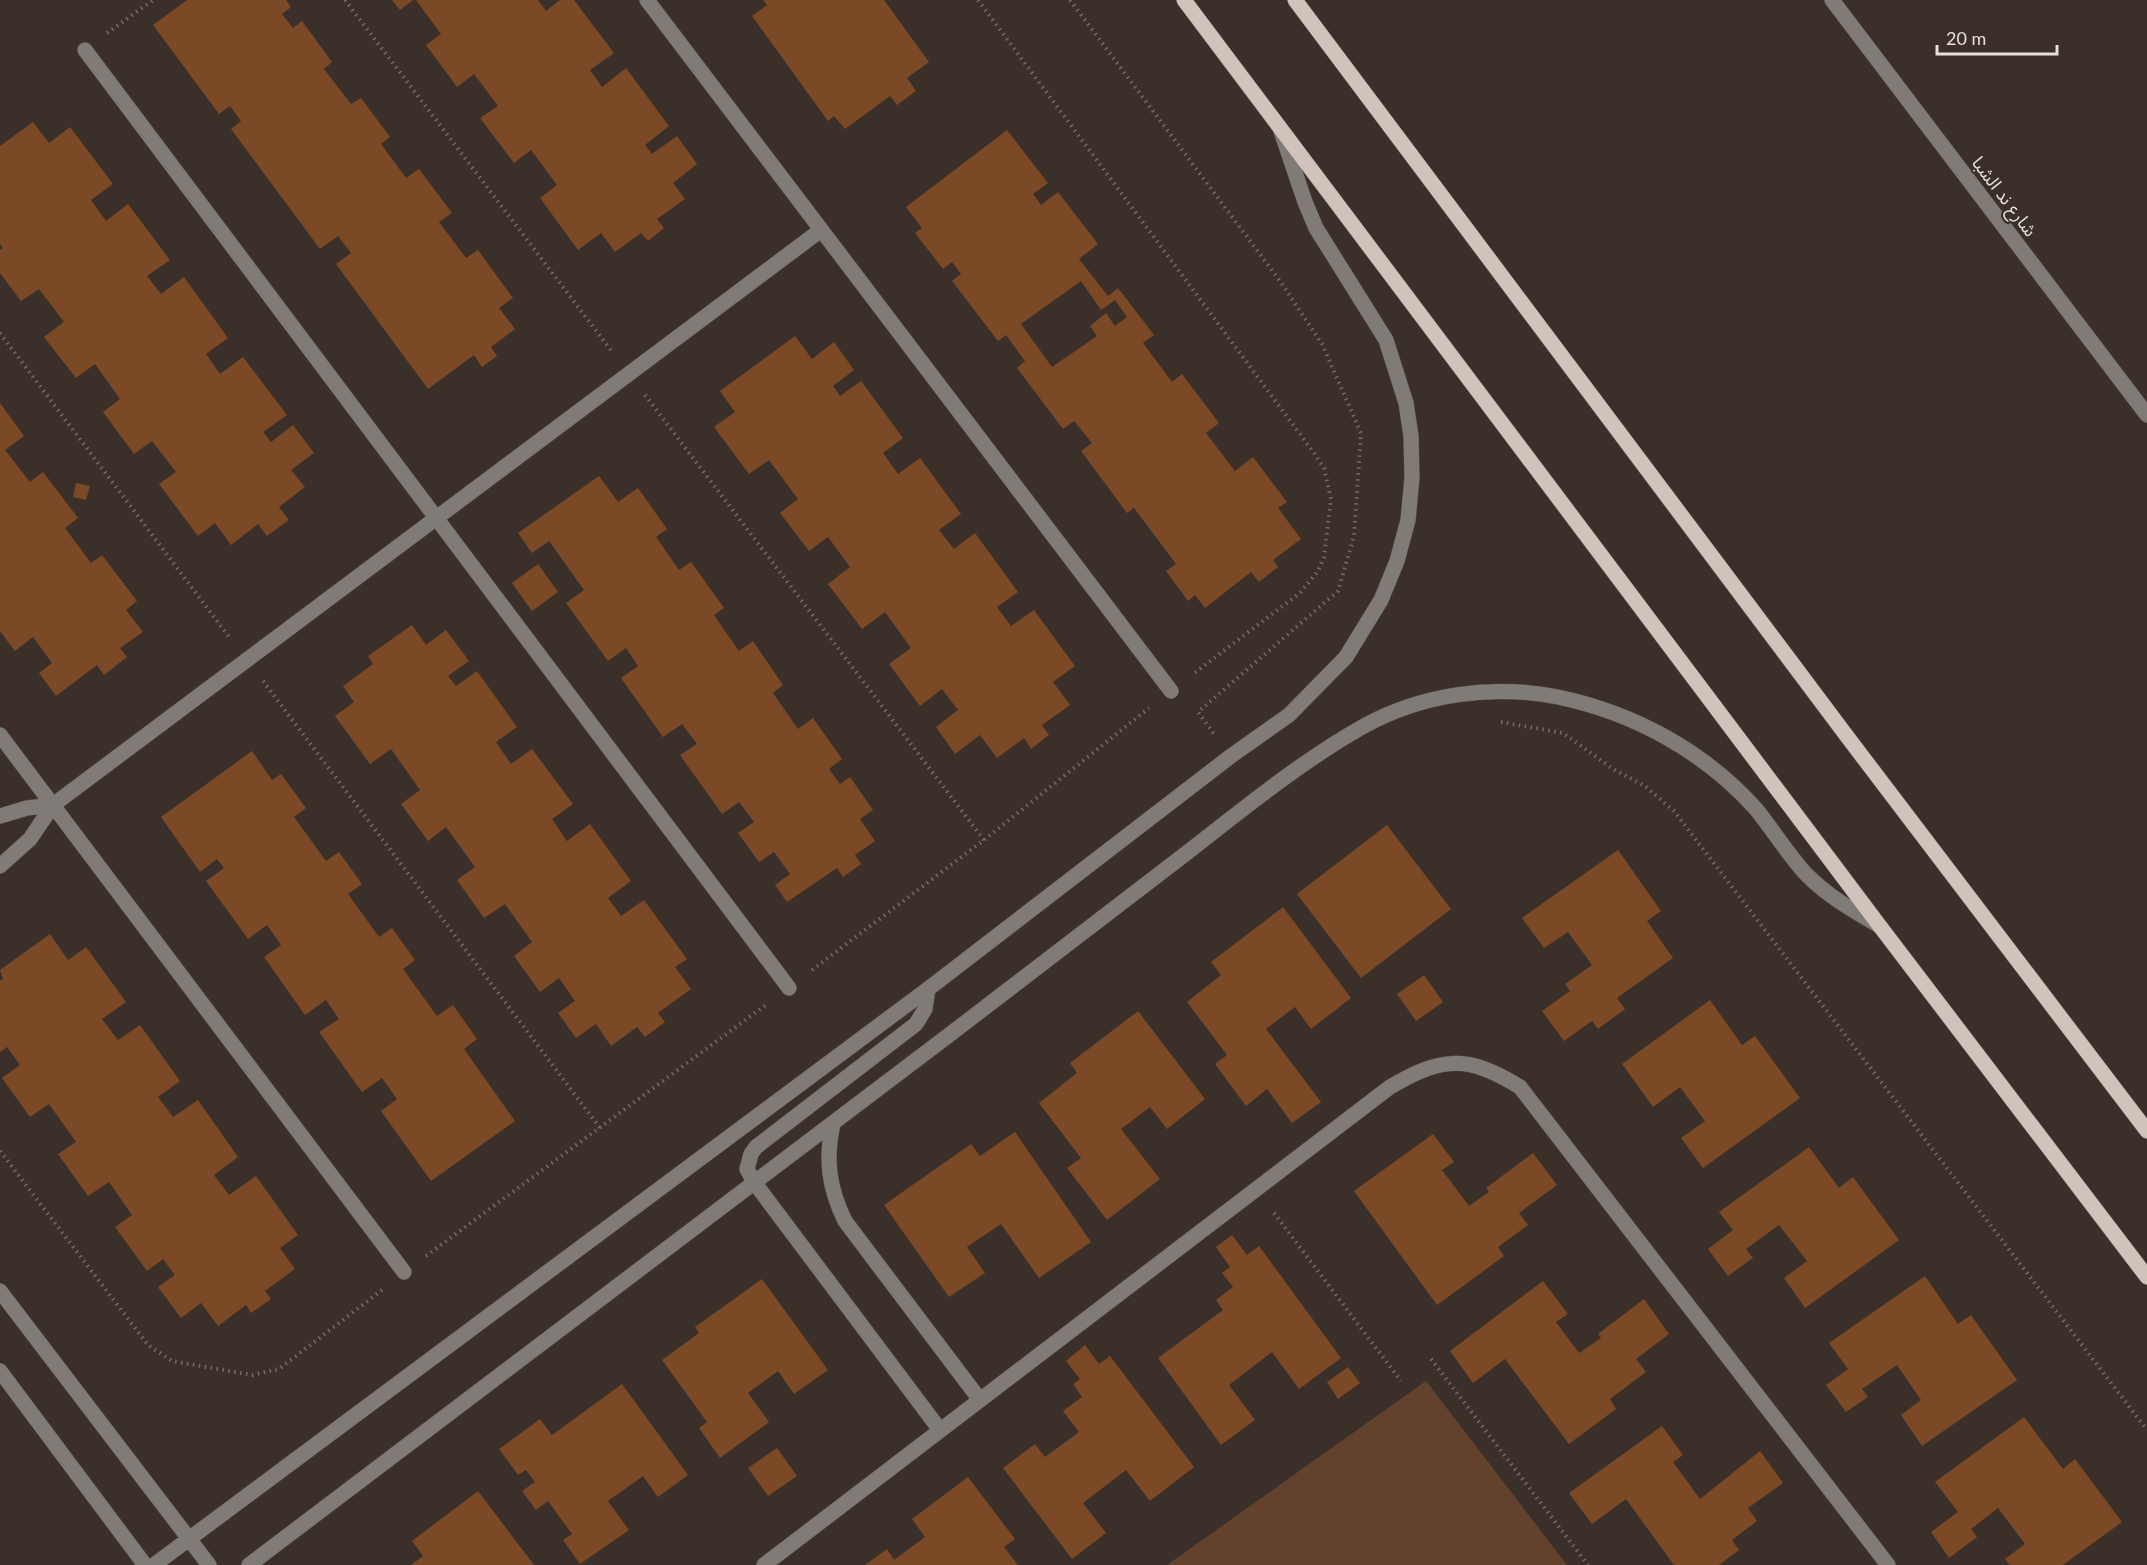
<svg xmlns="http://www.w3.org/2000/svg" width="2147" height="1565" viewBox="0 0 2147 1565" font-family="Lato,'Noto Sans Arabic',sans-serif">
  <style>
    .green { fill: #62422d }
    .building { fill: #7b4926; fill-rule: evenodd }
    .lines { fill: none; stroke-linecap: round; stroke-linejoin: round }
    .minor-casing { stroke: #564c45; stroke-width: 16 }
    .major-casing { stroke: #564c45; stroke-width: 16 }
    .path { stroke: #756b65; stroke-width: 4; stroke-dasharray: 1.5 4.5; stroke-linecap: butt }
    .minor { stroke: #817b78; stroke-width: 15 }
    .major { stroke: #cfc3bc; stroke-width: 15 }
    .labels { text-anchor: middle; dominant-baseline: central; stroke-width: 4.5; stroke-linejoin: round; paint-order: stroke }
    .street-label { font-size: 18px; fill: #e6dfda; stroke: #3b3029 }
  </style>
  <rect width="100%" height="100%" fill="#3b3029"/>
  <path class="green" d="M1426 1381 1567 1565H1167Z"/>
  <path class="building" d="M187 0H286L291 7 282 14 293 28 302 21 332 62 324 69 351 104 361 98 390 137 381 144 406 178 419 169 452 213 439 222 466 258 478 250 513 298 499 308 515 329 491 347 497 356 482 367 474 355 428 389 336 264 351 253 338 236 320 249 231 129 241 121 230 106 219 114 153 25Z
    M392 0H413L400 10Z
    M416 0H538L546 11 560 0H574L614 53 590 70 602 87 626 68 669 126 645 145 652 154 677 136 697 164 673 183 685 199 657 219 664 228 648 241 641 233 615 252 601 233 578 250 540 198 557 185 531 150 514 163 480 118 498 106 474 74 457 87 426 45 441 34Z
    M763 0H884L929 62 907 78 916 91 897 105 890 96 845 129 834 116 828 121 752 16 767 5Z
    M33 122 49 143 70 127 113 184 91 200 106 221 128 204 170 260 147 276 161 294 184 277 228 338 206 354 220 374 243 357 287 415 263 432 271 442 293 425 314 453 291 470 305 487 279 507 289 520 267 536 258 524 231 545 215 523 198 536 159 484 176 472 152 441 134 454 103 412 120 399 95 364 76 378 44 337 64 322 39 289 21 301 0 273V250L3 248 0 244V146Z
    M1007 130 1048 183 1033 194 1041 205 1058 192 1098 244 1079 259 1108 296 1118 288 1154 335 1143 343 1172 382 1182 374 1219 423 1206 433 1235 471 1253 457 1287 502 1278 508 1301 539 1273 560 1278 567 1259 582 1251 572 1205 608 1195 595 1188 601 1166 571 1176 564 1134 508 1127 513 1081 451 1092 443 1074 421 1063 429 1017 368 1025 361 1006 335 998 341 952 281 961 274 952 262 943 269 915 233 922 228 906 207ZM1081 281 1101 310 1115 300 1127 317 1115 326 1106 313 1090 326 1097 336 1052 367 1021 324Z
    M795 336 812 359 834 342 854 370 833 386 840 396 861 381 903 438 883 453 898 474 920 458 961 514 939 530 954 549 975 533 1018 592 997 607 1011 626 1034 610 1075 666 1053 682 1070 705 1042 725 1049 735 1031 749 1024 738 997 758 980 735 955 754 936 727 958 710 942 689 920 706 889 664 911 648 885 612 862 629 828 584 850 567 828 537 809 551 780 513 798 499 769 460 749 474 714 427 735 412 720 391Z
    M0 403 24 436 5 450 30 482 43 472 78 518 65 528 91 563 102 555 137 601 126 610 143 632 120 648 127 657 104 675 97 665 56 696 39 673 52 663 33 637 15 651 0 631Z
    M599 476 618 502 638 488 667 529 656 537 679 570 691 562 724 608 714 615 739 651 753 641 783 685 773 693 798 729 813 718 842 759 829 769 840 784 850 777 873 810 860 819 875 841 855 855 861 864 843 877 837 868 787 902 775 885 790 874 774 852 759 862 738 833 754 822 739 802 722 814 680 755 697 744 682 724 663 737 621 678 638 666 626 648 608 661 566 603 584 590 549 541 532 553 518 533Z
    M76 483 90 486 86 500 73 497Z
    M538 564 558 592 532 611 512 583Z
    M412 625 426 645 446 630 469 661 448 676 456 686 477 671 517 727 496 742 511 764 532 749 573 804 552 819 567 841 590 824 631 881 608 898 621 916 644 900 687 959 675 967 691 989 658 1013 665 1022 645 1037 637 1027 611 1046 596 1024 576 1038 558 1013 575 1001 559 978 540 992 514 956 532 942 505 904 484 918 457 880 475 867 446 827 428 841 401 804 420 790 391 749 370 764 335 716 354 702 343 686 373 664 368 656Z
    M252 751 272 780 281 774 306 808 294 817 326 861 339 852 362 884 348 894 379 937 392 928 415 960 403 969 437 1016 453 1005 477 1039 464 1049 515 1121 431 1181 381 1111 397 1099 382 1078 362 1092 319 1032 339 1019 326 1000 305 1015 264 957 281 945 267 925 248 939 206 881 224 868 217 859 200 872 161 817Z
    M1387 825 1451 909 1361 978 1297 894Z
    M1618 850 1661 911 1647 921 1673 958 1617 998 1625 1009 1598 1029 1592 1021 1564 1041 1542 1011 1570 991 1565 984 1592 965 1568 932 1544 948 1522 918Z
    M1283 907 1351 998 1311 1029 1295 1007 1266 1029 1321 1102 1292 1123 1267 1089 1246 1106 1215 1064 1227 1055 1187 1002 1221 975 1211 962Z
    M50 934 68 960 86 947 126 1002 102 1019 118 1040 140 1025 180 1081 158 1097 173 1117 198 1100 238 1157 214 1175 229 1195 256 1176 298 1235 280 1248 295 1269 265 1291 271 1299 251 1313 246 1305 218 1326 201 1303 181 1318 158 1287 175 1275 163 1259 147 1271 115 1227 132 1215 109 1182 88 1196 58 1154 76 1142 49 1104 30 1117 2 1078 20 1065 7 1047 0 1052V981L3 979 0 970Z
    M1424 975 1443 1002 1416 1021 1397 994Z
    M1710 1000 1742 1045 1755 1036 1800 1098 1703 1168 1681 1138 1705 1121 1680 1087 1653 1107 1622 1064Z
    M1138 1011 1205 1099 1167 1129 1150 1107 1121 1129 1160 1179 1107 1220 1067 1168 1081 1158 1039 1103 1077 1073 1070 1063Z
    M1015 1132 1091 1242 1039 1278 1001 1224 967 1247 985 1273 949 1297 884 1205 971 1144 980 1156Z
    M1433 1134 1454 1162 1442 1170 1469 1206 1489 1192 1486 1188 1533 1153 1557 1185 1519 1213 1528 1225 1498 1247 1504 1256 1437 1305 1354 1191Z
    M1809 1147 1839 1188 1853 1177 1899 1240 1805 1308 1784 1278 1807 1261 1779 1225 1746 1249 1753 1258 1728 1276 1708 1249 1733 1230 1719 1212Z
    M1232 1235 1247 1255 1259 1246 1341 1358 1299 1389 1272 1352 1229 1385 1255 1420 1221 1445 1158 1358 1223 1310 1216 1300 1233 1287 1222 1273 1230 1267 1216 1247Z
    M1925 1276 1958 1324 1971 1315 2017 1380 1922 1446 1901 1415 1921 1400 1897 1365 1862 1389 1868 1397 1846 1412 1826 1385 1848 1369 1829 1343Z
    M762 1279 828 1370 794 1394 778 1371 748 1393 769 1422 720 1458 699 1428 707 1422 662 1360 699 1333 695 1327Z
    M1543 1281 1568 1314 1556 1322 1579 1353 1601 1338 1598 1334 1644 1299 1669 1334 1636 1359 1646 1372 1610 1399 1616 1409 1569 1444 1505 1359 1473 1383 1450 1351Z
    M1085 1345 1099 1364 1110 1356 1194 1467 1150 1501 1126 1470 1083 1503 1106 1533 1072 1559 1003 1468 1035 1444 1045 1457 1079 1432 1063 1411 1082 1397 1073 1384 1080 1379 1066 1361Z
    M1348 1367 1360 1383 1338 1399 1327 1382Z
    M622 1384 688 1475 658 1497 643 1476 608 1501 629 1530 580 1564 563 1540 572 1534 548 1501 536 1510 522 1491 535 1482 526 1470 518 1475 499 1449 540 1419 552 1435Z
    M2024 1417 2063 1469 2075 1459 2122 1522 2063 1565H2010L2005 1559 2025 1544 1998 1508 1971 1529 1977 1537 1949 1558 1931 1532 1958 1512 1935 1482Z
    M1662 1426 1683 1455 1673 1462 1700 1499 1760 1451 1783 1483 1748 1508 1757 1521 1732 1540 1739 1550 1719 1565H1674L1626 1499 1592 1524 1569 1493Z
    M777 1448 797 1476 768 1496 748 1468Z
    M968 1477 1015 1539 1004 1547 1018 1565H865L887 1549 894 1560 925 1537 912 1519Z
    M478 1491 534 1565H411L423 1556 412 1541Z"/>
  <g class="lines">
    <g class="minor-casing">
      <path id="minor" d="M647 0 1171 691
        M1832 0 2147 415
        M85 50 789 988
        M0 735 404 1272
        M0 816 27 808 53 805
        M0 866 30 839 53 805 821 230
        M928 989 925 1009 916 1024 756 1147 751 1154 747 1169 754 1182 940 1430
        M833 1124C825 1160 829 1188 845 1221L980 1400
        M0 1291 209 1565
        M0 1371 145 1565
        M154 1565 928 989 1231 756 1289 715 1346 657 1381 600 1397 561 1408 520 1412 478 1411 436 1406 403 1386 340 1316 228 1305 202 1281 131
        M249 1565C483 1387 719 1211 953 1032 1030 973 1107 914 1184 855 1242 810 1300 762 1364 726 1422 694 1493 684 1558 697 1634 713 1704 751 1756 809 1773 830 1787 853 1805 873 1826 895 1852 910 1878 925
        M764 1565 1390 1087C1442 1056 1468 1055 1520 1087L1888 1565"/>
    </g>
    <g class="major-casing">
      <path id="major" d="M1184 0 1879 925 2147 1277
        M1295 0 1849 739 2147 1131"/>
    </g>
    <path class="path" d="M345 0 613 353
      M978 0 1314 453 1324 468 1331 499 1324 557 1318 571 1300 593 1193 674
      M1070 0 1280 281 1322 344 1361 433 1354 536 1338 591 1198 712 1214 734
      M107 33 153 0
      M0 333 229 637
      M645 395 984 840
      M263 681 600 1128
      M1501 722 1563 733 1613 769 1645 786 1674 811 2147 1430
      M812 970 984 840 1149 708
      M0 1151 148 1345 172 1361 252 1375 279 1369 382 1290
      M1274 1213 1401 1381
      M426 1256 767 1004
      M1431 1359 1588 1565"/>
    <use href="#minor" class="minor"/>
    <use href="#major" class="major"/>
  </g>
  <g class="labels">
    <g class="street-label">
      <text transform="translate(2005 196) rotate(53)">شارع ند الشبا</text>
    </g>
  </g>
  <path d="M1937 45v9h120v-9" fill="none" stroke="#e6dfda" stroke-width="3"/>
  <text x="1946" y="45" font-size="18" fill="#e6dfda" stroke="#3b3029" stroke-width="4.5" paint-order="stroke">20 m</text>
</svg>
